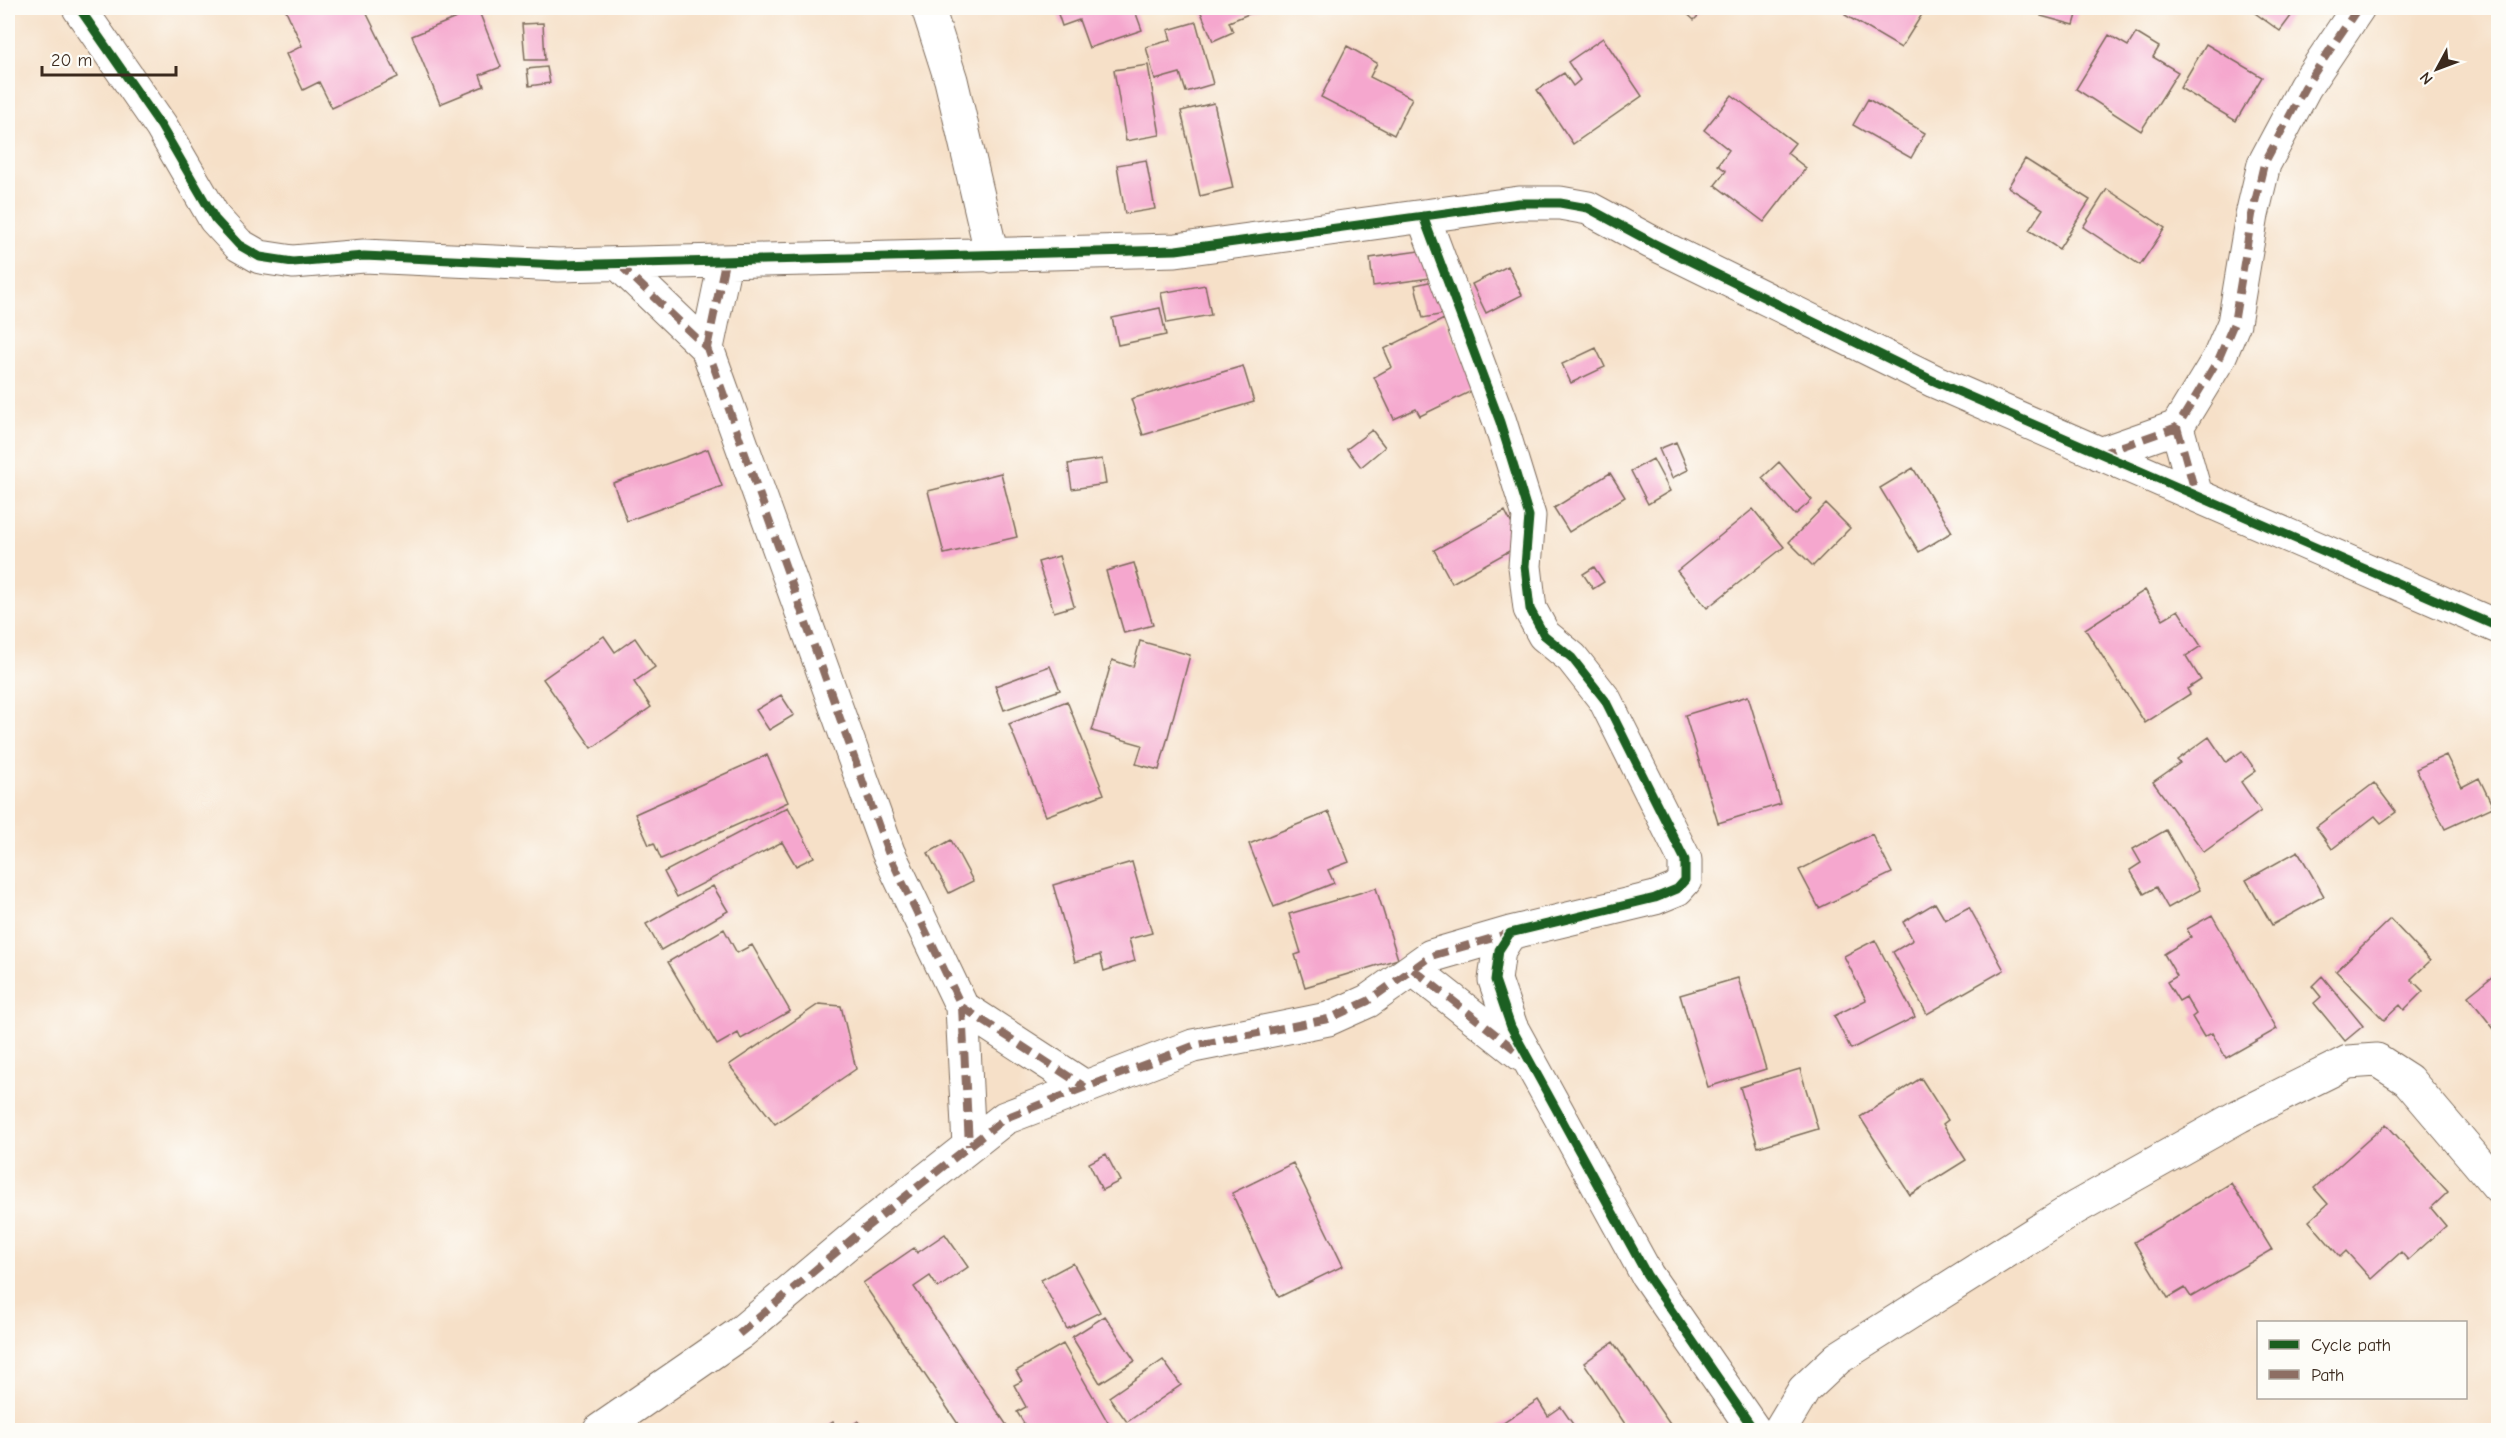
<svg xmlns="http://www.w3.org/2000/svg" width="2506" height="1438" viewBox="0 0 2506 1438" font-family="'Comic Neue',sans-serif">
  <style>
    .building { fill: #f5a7ce }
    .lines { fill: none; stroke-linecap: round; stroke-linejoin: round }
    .minor-casing { stroke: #7c6a5a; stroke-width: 35 }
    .minor { stroke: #fff; stroke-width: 33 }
    .quiet { stroke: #8d6e63; stroke-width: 8; stroke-dasharray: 15 8; stroke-linecap: butt }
    .cycleway-casing { stroke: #fdfcf7; stroke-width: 13 }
    .cycleway { stroke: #1b5e20; stroke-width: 9 }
  </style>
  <rect width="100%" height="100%" fill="#fdfcf7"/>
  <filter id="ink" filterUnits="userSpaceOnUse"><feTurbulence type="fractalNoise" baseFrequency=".0167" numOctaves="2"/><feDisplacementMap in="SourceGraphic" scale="12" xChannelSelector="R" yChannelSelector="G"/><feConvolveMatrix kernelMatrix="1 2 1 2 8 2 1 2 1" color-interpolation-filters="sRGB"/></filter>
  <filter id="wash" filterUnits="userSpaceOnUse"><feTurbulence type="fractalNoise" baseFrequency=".008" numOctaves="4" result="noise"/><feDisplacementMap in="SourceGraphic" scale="24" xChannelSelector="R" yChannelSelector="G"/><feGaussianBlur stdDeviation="1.35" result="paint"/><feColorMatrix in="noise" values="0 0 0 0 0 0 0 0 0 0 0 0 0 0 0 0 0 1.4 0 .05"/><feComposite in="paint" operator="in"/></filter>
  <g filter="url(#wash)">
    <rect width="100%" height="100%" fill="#f6e0c8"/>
    <g id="blocks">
      <path class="building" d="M285 8H364L398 77 332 108 319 82 303 90 286 54 302 46Z
        M1056 8H1134L1142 30 1089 48 1079 20 1062 26Z
        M1207 8H1263L1229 22 1233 32 1213 41 1200 10Z
        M1681 8H1706L1694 20Z
        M1849 8H1926L1901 48 1845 15Z
        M2044 8H2079L2074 25 2041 16Z
        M2248 8H2297L2280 31Z
        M478 9 501 67 480 75 484 86 440 104 412 36Z
        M1196 22 1213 84 1186 92 1180 73 1155 80 1146 47 1171 40 1168 30Z
        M543 23 545 60H525L522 24Z
        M2136 33 2159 47 2153 57 2178 72 2141 131 2076 89 2109 35 2128 46Z
        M1603 38 1642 96 1573 144 1537 90 1564 73 1573 86 1580 80 1568 62Z
        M2206 44 2262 77 2236 121 2180 88Z
        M1347 46 1377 63 1370 77 1412 98 1394 135 1321 97Z
        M1148 65 1160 135 1126 141 1114 70Z
        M547 67 550 83 529 86 527 69Z
        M1732 95 1795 143 1787 153 1806 168 1764 222 1715 185 1726 171 1718 165 1729 150 1704 130Z
        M1868 99 1925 133 1911 158 1853 125Z
        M1214 103 1233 188 1200 196 1181 111Z
        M2025 159 2090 200 2059 249 2029 230 2043 209 2008 187Z
        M1146 160 1155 209 1125 214 1117 165Z
        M2107 189 2165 228 2140 265 2083 227Z
        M1433 249 1437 277 1373 286 1370 258Z
        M1508 266 1522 295 1486 313 1472 284Z
        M1438 280 1445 314 1423 318 1415 285Z
        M1205 285 1211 315 1167 323 1161 293Z
        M1160 308 1166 335 1118 345 1112 318Z
        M1444 319 1478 388 1420 416 1416 409 1394 419 1374 377 1392 367 1384 349Z
        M1596 348 1605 367 1571 383 1562 364Z
        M1243 366 1254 402 1143 435 1131 399Z
        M1372 430 1385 447 1361 467 1347 449Z
        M1676 442 1688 470 1672 478 1659 449Z
        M708 449 722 486 627 521 613 483Z
        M1102 459 1106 484 1072 489 1068 464Z
        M1653 459 1670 491 1648 504 1631 471Z
        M1779 462 1812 500 1795 515 1762 478Z
        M1913 468 1952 532 1919 552 1880 488Z
        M1001 473 1017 537 944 554 928 491Z
        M1610 473 1625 497 1569 532 1554 508Z
        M1826 504 1850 528 1813 566 1789 542Z
        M1753 509 1784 547 1707 608 1677 571Z
        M1505 511 1522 544 1452 583 1434 550Z
        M1059 556 1074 606 1054 612 1038 562Z
        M1134 563 1153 625 1124 633 1106 571Z
        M1594 567 1604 582 1593 589 1583 574Z
        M2145 590 2163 619 2178 610 2201 646 2186 656 2201 680 2187 689 2190 694 2145 723 2085 629Z
        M604 636 615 652 635 638 655 667 634 682 651 707 592 748 543 679Z
        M1140 641 1190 655 1159 770 1136 764 1142 745 1092 731 1112 660 1133 667Z
        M1050 666 1060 690 1004 710 995 686Z
        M781 695 794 715 769 730 756 710Z
        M1748 696 1781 804 1718 823 1685 715Z
        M1067 701 1104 794 1046 816 1009 724Z
        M2209 737 2226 762 2242 751 2256 771 2241 782 2261 811 2204 852 2153 782 2180 763 2177 760Z
        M767 755 788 802 661 859 654 843 649 845 635 814Z
        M2446 755 2462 787 2479 778 2493 807 2445 829 2416 769Z
        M2374 783 2396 812 2381 823 2375 816 2332 849 2316 827Z
        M788 807 814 857 796 866 782 842 677 897 664 872Z
        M1329 812 1349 862 1328 870 1334 883 1274 907 1249 844Z
        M2166 830 2200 890 2168 908 2156 887 2144 894 2130 870 2141 863 2133 849Z
        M1872 834 1892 873 1819 908 1799 870Z
        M951 840 973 881 949 893 928 853Z
        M2298 851 2324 896 2272 925 2246 880Z
        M1132 862 1152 933 1129 939 1135 961 1104 971 1100 955 1075 962 1053 885Z
        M713 886 728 911 661 950 646 924Z
        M1376 888 1398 959 1305 987 1295 955 1301 953 1289 914Z
        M1935 903 1945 920 1969 907 2004 970 1927 1014 1893 952 1913 940 1903 922Z
        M2212 915 2277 1029 2226 1058 2212 1033 2204 1037 2192 1017 2196 1014 2186 997 2179 1001 2167 982 2177 976 2164 954 2191 937 2187 929Z
        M2390 919 2430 961 2411 979 2423 991 2404 1010 2400 1005 2384 1020 2336 971Z
        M724 929 737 953 752 945 790 1011 741 1039 738 1033 717 1045 668 962Z
        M1875 940 1915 1017 1851 1049 1834 1016 1866 1000 1844 956Z
        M2498 972V1034L2468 996Z
        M2322 976 2363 1026 2345 1041 2314 1003 2321 997 2312 986Z
        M1738 978 1766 1069 1708 1087 1680 995Z
        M819 1004 841 1006 856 1069 775 1124 729 1065Z
        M1800 1069 1818 1129 1758 1147 1740 1087Z
        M1921 1078 1948 1120 1943 1124 1966 1160 1910 1195 1860 1117Z
        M2386 1124 2448 1192 2431 1208 2446 1226 2408 1260 2401 1252 2371 1279 2346 1251 2340 1257 2309 1221 2328 1204 2314 1188Z
        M1106 1154 1120 1181 1102 1190 1089 1163Z
        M1293 1163 1343 1266 1279 1297 1232 1193Z
        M2231 1183 2272 1250 2191 1297 2185 1288 2168 1298 2134 1242Z
        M945 1234 968 1267 938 1288 930 1276 914 1287 1010 1430H962L863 1283 914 1248 917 1253Z
        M1073 1263 1100 1312 1067 1329 1041 1280Z
        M1105 1316 1135 1361 1100 1383 1072 1337Z
        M1613 1342 1674 1430H1629L1584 1363Z
        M1063 1344 1110 1426 1102 1430H1028L1017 1412 1026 1407 1014 1385 1022 1381 1016 1371Z
        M1163 1360 1181 1385 1127 1422 1109 1397Z
        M1538 1400 1548 1416 1561 1407 1577 1430H1493Z
        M858 1421 865 1430H845Z
        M833 1422 840 1430H821Z"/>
    </g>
  </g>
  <g filter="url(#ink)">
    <use href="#blocks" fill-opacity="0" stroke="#7c6a5a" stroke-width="1.5"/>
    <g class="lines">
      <g class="minor-casing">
        <path id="minor" d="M79 8 161 126 215 219 239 245 260 257 293 262 364 256 559 265 1176 250 1519 203H1560L1588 208 1651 242 1934 381 2498 627
          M928 8 951 80 992 256
          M1423 216 1500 422 1529 516 1525 566 1530 609 1544 635 1572 658 1605 700 1685 860V880L1677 889 1655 898 1510 933 1499 950 1495 980 1511 1027 1647 1275 1754 1430
          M619 264 707 348 888 852 962 1007 969 1146
          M707 348 725 262
          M2177 427 2196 495
          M2100 454 2177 427 2219 358 2234 323 2252 215 2264 164 2305 87 2358 8
          M1413 969 1522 1055
          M962 1007 1085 1087
          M600 1430 739 1334 864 1229 1005 1118 1193 1046 1328 1019 1368 1001 1431 956 1510 933
          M1780 1430 1804 1390 1838 1358 2075 1208 2239 1116 2348 1062 2377 1060 2408 1080 2498 1186"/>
      </g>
      <use href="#minor" class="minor"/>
      <path class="quiet" d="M619 264 707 348 888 852 962 1007 969 1146
        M707 348 725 262
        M2177 427 2196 495
        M2100 454 2177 427 2219 358 2234 323 2252 215 2264 164 2305 87 2358 8
        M1413 969 1523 1056
        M962 1007 1085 1087
        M739 1334 864 1229 1005 1118 1193 1046 1328 1019 1368 1001 1431 956 1510 933"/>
      <g class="cycleway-casing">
        <path id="cycleway" d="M79 8 161 126 215 219 239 245 260 257 293 262 364 256 559 265 1176 250 1519 203H1560L1588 208 1651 242 1934 381 2498 627
          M1423 216 1500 422 1529 516 1525 566 1530 609 1544 635 1572 658 1605 700 1685 860V880L1677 889 1655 898 1510 933 1499 950 1495 980 1511 1027 1647 1275 1754 1430"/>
      </g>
      <use href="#cycleway" class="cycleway"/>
    </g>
  </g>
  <rect width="2506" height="1438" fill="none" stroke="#fdfcf7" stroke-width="30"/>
  <rect x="2257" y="1321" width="210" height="78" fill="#fdfcf7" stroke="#afa8a0" stroke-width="1.5"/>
  <rect x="2269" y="1340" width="30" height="9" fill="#1b5e20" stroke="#afa8a0" stroke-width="1.5"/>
  <text x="2311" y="1351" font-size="18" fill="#3b2a1e">Cycle path</text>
  <rect x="2269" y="1370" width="30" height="9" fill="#8d6e63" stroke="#afa8a0" stroke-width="1.5"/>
  <text x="2311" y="1381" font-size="18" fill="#3b2a1e">Path</text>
  <g transform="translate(2437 69) rotate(229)" stroke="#fdfcf7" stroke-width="4.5" paint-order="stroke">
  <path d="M0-4.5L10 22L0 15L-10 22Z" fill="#3b2a1e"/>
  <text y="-9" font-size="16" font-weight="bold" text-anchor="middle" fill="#3b2a1e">N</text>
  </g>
  <path d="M42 66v9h134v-9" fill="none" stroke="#3b2a1e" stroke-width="3"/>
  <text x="51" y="66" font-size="18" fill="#3b2a1e" stroke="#fdfcf7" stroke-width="4.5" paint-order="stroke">20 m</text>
</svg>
